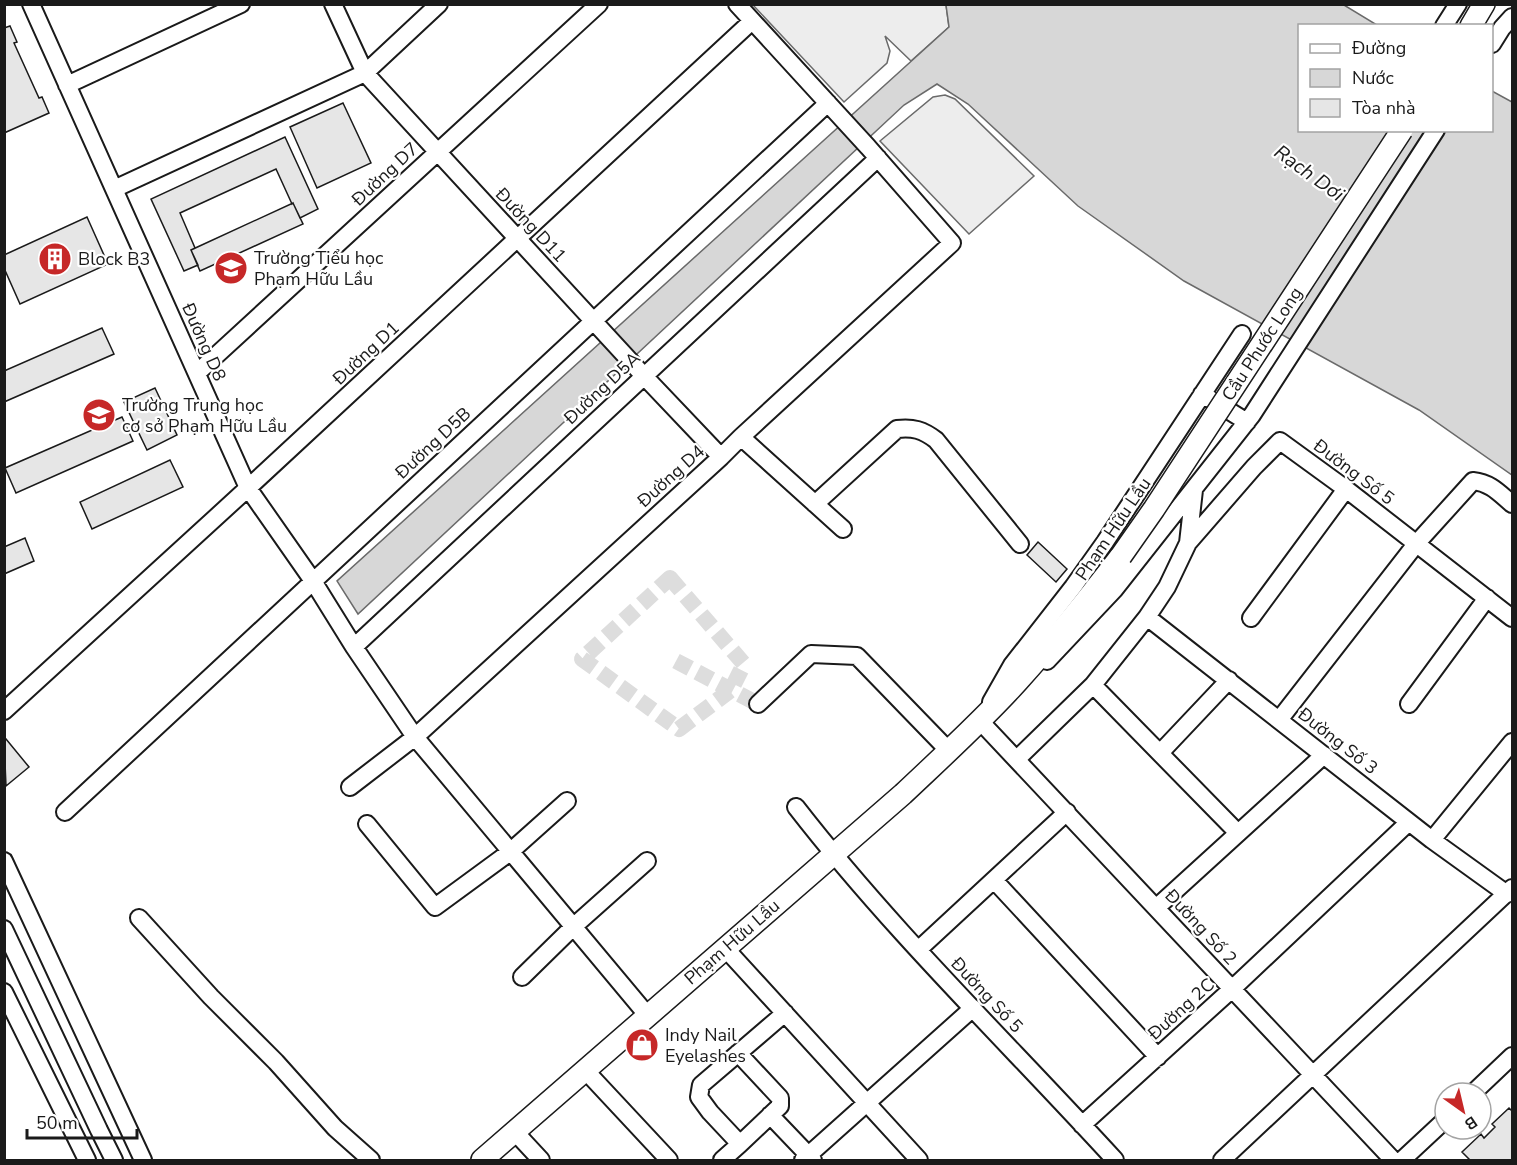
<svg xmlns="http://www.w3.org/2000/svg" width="1517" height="1165" viewBox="0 0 1517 1165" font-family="'Nunito Sans',sans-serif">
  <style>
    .built { fill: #ededed; stroke: #6a6a6a; stroke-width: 1.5 }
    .water { fill: #d7d7d7; stroke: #6a6a6a; stroke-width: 1.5 }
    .building { fill: #e6e6e6; stroke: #1a1a1a; stroke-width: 1.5 }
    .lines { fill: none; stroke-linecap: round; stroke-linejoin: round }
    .minor-tunnel { stroke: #ddd; stroke-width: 16; stroke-dasharray: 16 8; stroke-linecap: butt }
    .minor-casing { stroke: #1a1a1a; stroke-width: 20 }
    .major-casing { stroke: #1a1a1a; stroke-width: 24 }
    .minor { stroke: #fff; stroke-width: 16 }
    .major { stroke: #fff; stroke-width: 21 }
    .major-bridge-casing { stroke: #1a1a1a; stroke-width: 24; stroke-linecap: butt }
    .major-bridge { stroke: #fff; stroke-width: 21 }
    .labels { text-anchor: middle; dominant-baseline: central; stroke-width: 4.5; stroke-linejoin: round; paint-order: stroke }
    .street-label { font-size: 18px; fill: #1a1a1a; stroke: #fff }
    .poi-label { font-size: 18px; fill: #1a1a1a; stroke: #fff; text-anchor: start }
    .water-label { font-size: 20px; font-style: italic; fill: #1a1a1a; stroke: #fff }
  </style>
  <rect width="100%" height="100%" fill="#fff"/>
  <path class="built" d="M753 5H946L949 27 911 61 885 36 890 51 887 63 844 102Z
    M945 95 955 99 1034 176 969 234 880 141 933 97Z"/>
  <path class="water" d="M946 5H1344L1377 25 1300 26V130H1492V91L1512 102V475L1419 410 1184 281 1078 206 968 104 937 84 904 105 358 614 337 581 949 27Z"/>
  <path class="building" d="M10 26 17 42 14 43 39 98 42 97 49 113 4 133V28Z
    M343 103 371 163 317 188 290 127Z
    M285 137 318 209 300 218 293 203 292 204 276 169 180 213 195 248 191 250 198 265 184 271 151 199Z
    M293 203 303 224 200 271 191 250Z
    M87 217 108 264 20 304 4 268V255Z
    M102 328 114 354 4 402V371Z
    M155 388 177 435 147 450 124 402Z
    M122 417 133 441 16 493 5 468Z
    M170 460 183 487 92 529 80 502Z
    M25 538 34 561 4 574V547Z
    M1038 542 1067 569 1056 582 1027 555Z
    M6 739 29 767 6 786 4 740Z
    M1509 1108 1512 1111V1160H1470L1462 1152 1481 1134 1484 1138 1495 1127 1492 1124Z"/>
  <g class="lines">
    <path class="minor-tunnel" d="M670 578 744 664 731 690 679 729 582 659Z
      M676 661 758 704"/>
    <g class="minor-casing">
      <path id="minor" d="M31 4 248 488 313 581 354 647 415 737 648 1016
        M333 4 365 73 644 376 721 457
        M1444 26 1458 4
        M1492 44 1502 28 1512 17
        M67 85 241 4
        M114 189 365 73 439 4
        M197 373 599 4
        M1202 394 1247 422
        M741 437 843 529
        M815 504 897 429C913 427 923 430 936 440L1020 544
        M1188 543 1254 467 1280 441 1346 489 1512 618
        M1147 617 1432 840 1507 894
        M1251 618 1346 489
        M354 647 878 158
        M1047 661 1114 590 1252 415 1436 130
        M1093 685 1238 833
        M991 702 1012 665 1073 587 1105 542 1242 334
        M758 704 811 654 857 656 949 751
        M1409 704 1487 598
        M4 711 248 488 752 21
        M1279 720 1416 544 1473 481C1491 483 1499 493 1512 504
        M980 721 1393 1160
        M1160 753 1229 680
        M1017 759 1093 685 1147 617 1167 587 1188 543 1194 490
        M350 787 415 737 721 457 741 437 952 243 868 147 737 4
        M796 807C893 932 1008 1043 1115 1160
        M65 812 828 103
        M367 824 435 907 510 852 567 801
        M1432 840 1512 742
        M4 861 143 1160
        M994 880 1158 1057
        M1156 908 1324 755
        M139 918 211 997 276 1062 335 1128 371 1160
        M4 929 99 1130 114 1160
        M725 948 919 1160
        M918 950 1067 812
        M522 977 573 927 647 861
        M4 992 87 1160
        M738 1053 780 1098V1106L740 1144
        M585 1070 669 1160
        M1473 1093 1512 1056
        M770 1115 813 1160
        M1082 1125 1232 989 1409 822
        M515 1132 541 1160
        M722 1160 740 1144 710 1112 699 1097 701 1085 785 1013
        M803 1160 973 1008
        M1222 1160 1512 888
        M1402 1160 1445 1120"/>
    </g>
    <g class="major-casing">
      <path id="major" d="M1471 26 1484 4
        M482 1160 903 794C942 757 982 721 1018 681 1054 641 1088 599 1121 556"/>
    </g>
    <use href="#minor" class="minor"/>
    <use href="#major" class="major"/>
    <g class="major-bridge-casing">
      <path id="major-bridge" d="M1121 556 1154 509 1402 130"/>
    </g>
    <use href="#major-bridge" class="major-bridge"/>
  </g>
  <defs>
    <g id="building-disc" transform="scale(1.725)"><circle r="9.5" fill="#c62828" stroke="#fff"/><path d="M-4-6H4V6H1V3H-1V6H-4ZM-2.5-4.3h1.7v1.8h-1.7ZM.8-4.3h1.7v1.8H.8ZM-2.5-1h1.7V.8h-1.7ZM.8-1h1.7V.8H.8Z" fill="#fff"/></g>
    <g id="school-disc" transform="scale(1.725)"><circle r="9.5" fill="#c62828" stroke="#fff"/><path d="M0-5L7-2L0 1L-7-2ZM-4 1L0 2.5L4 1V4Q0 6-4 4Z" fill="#fff"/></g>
    <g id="shop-disc" transform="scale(1.725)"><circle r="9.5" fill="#c62828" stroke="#fff"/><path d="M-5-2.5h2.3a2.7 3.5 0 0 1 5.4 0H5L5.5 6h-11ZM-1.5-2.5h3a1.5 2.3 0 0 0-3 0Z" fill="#fff"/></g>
  </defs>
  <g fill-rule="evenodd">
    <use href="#building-disc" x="55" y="259"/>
    <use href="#school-disc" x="231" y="268"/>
    <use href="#school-disc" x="99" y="415"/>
    <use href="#shop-disc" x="642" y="1045"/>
  </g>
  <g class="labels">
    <g class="street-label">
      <text transform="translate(385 174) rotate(-43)">Đường D7</text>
      <text transform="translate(531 225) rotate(47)">Đường D11</text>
      <text transform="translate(204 342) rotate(66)">Đường D8</text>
      <text transform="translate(1262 344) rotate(-57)">Cầu Phước Long</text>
      <text transform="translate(366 353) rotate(-43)">Đường D1</text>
      <text transform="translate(602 388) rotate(-43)">Đường D5A</text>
      <text transform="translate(433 443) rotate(-43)">Đường D5B</text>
      <text transform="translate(1354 472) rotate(37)">Đường Số 5</text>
      <text transform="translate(671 476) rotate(-42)">Đường D4</text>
      <text transform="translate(1113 529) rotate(-56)">Phạm Hữu Lầu</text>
      <text transform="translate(1338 741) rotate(38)">Đường Số 3</text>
      <text transform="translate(1201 927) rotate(47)">Đường Số 2</text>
      <text transform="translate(732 942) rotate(-41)">Phạm Hữu Lầu</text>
      <text transform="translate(987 995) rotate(47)">Đường Số 5</text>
      <text transform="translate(1181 1009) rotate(-42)">Đường 2C</text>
    </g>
    <g class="poi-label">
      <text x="254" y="258">Trường Tiểu học<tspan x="254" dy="21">Phạm Hữu Lầu</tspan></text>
      <text x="78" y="259">Block B3</text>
      <text x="122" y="405">Trường Trung học<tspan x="122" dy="21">cơ sở Phạm Hữu Lầu</tspan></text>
      <text x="665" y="1035">Indy Nail<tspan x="665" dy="21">Eyelashes</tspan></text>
    </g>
    <g class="water-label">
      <text transform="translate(1309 173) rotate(36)">Rạch Dơi</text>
    </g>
  </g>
  <rect width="1517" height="1165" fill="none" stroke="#1a1a1a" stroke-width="12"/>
  <rect x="1298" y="24" width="195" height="108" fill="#ffffff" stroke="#a3a3a3" stroke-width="1.5"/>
  <rect x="1310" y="44" width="30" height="9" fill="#ffffff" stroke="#a3a3a3" stroke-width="1.5"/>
  <text x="1352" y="54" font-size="18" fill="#1a1a1a">Đường</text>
  <rect x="1310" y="69" width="30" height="18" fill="#d7d7d7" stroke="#a3a3a3" stroke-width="1.5"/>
  <text x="1352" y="84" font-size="18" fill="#1a1a1a">Nước</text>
  <rect x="1310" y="99" width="30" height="18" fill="#e6e6e6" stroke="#a3a3a3" stroke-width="1.5"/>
  <text x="1352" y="114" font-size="18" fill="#1a1a1a">Tòa nhà</text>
  <g transform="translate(1463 1111) rotate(146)"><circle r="28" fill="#ffffff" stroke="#a3a3a3" stroke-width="1.5"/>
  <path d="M0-4.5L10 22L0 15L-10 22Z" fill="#c62828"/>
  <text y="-9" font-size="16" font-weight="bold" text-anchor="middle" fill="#1a1a1a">B</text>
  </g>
  <path d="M27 1129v9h110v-9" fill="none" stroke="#1a1a1a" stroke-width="3"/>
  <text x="36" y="1129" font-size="18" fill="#1a1a1a" stroke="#ffffff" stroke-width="4.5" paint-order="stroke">50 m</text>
</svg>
